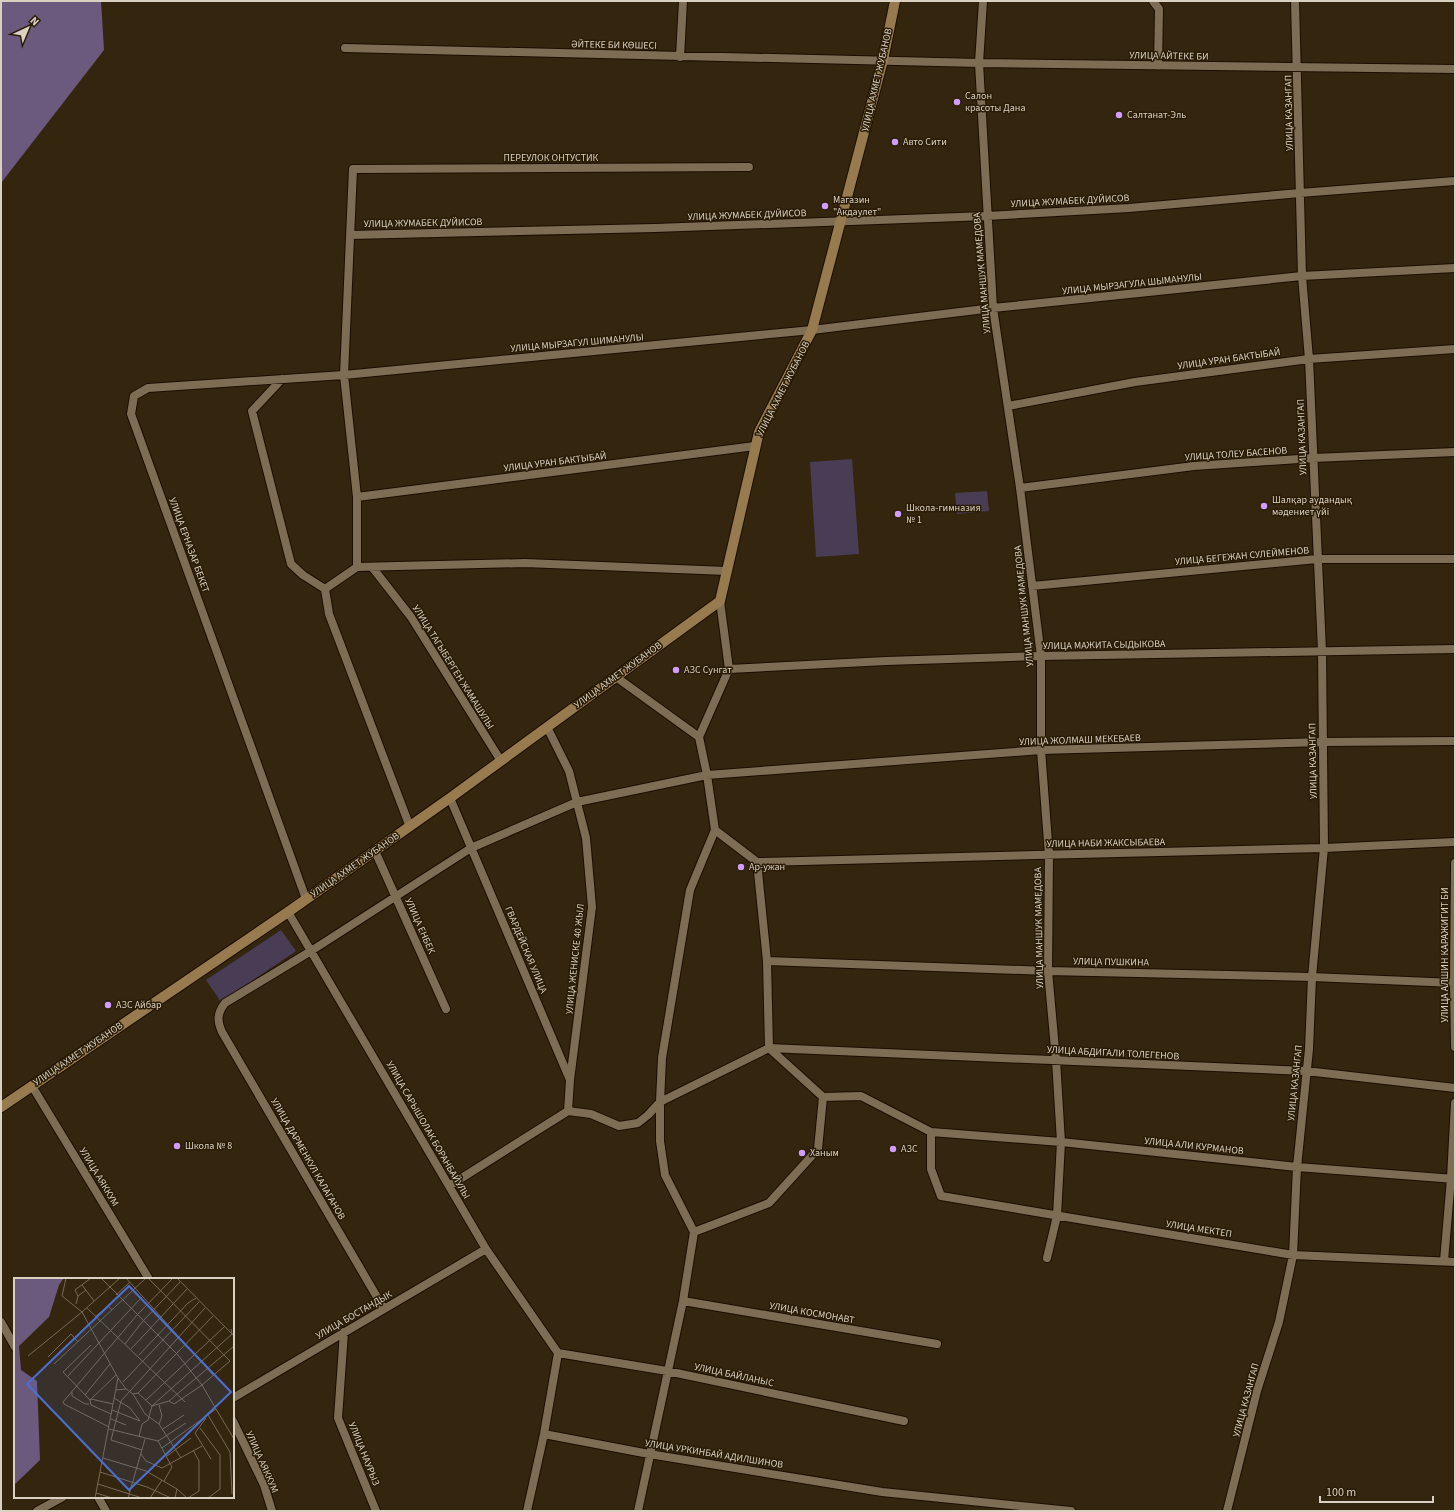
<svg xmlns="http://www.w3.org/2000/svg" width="1456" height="1512" viewBox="0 0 1456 1512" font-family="'Source Sans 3',sans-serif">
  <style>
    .green { fill: #493c55 }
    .water { fill: #6b5a7d }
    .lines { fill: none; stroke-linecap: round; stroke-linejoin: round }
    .street-casing { stroke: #1b0e00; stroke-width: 10 }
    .secondary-casing { stroke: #1b0e00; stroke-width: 12 }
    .street { stroke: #7e6d55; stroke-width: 8 }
    .secondary { stroke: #977a4d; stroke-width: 10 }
    .poi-dot { fill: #d09dff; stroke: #2a1c05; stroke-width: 1.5 }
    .labels { text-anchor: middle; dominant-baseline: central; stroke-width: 3; stroke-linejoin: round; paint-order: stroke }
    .street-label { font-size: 10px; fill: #dad1c3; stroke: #2a1c05 }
    .poi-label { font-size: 10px; fill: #dad1c3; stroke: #2a1c05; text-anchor: start }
    .inset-road { fill: none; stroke: #766a57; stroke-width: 1 }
    .view { fill: #4c6fd3; fill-opacity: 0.15; stroke: #4c6fd3; stroke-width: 2 }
    .inset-edge { fill: none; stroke: #dad1c3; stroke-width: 2 }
  </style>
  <rect width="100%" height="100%" fill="#34250f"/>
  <path class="green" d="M852 459 859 554 816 557 810 462Z
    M987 491 989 511 957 514 955 493Z
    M281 930 296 951 221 1002 206 980Z"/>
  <path class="water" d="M1 1H101L104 50 1 183Z"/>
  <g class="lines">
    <g class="street-casing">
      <path id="street" d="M983 1 979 63 993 308 1020 488 1041 656V750L1049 855 1048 971 1056 1060 1061 1142 1057 1216 1047 1258
        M1153 1 1159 9 1158 66
        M345 48 979 63 1455 69
        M680 57 683 1
        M350 235 655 228 987 216 1129 208 1300 193 1455 181
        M282 379 252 411 291 564 303 575 325 589
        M1008 406 1135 382 1309 359 1455 349
        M1020 488 1194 466 1313 458 1455 452
        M357 497 755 446
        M357 567 325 589 329 614 410 827
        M372 567 411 617 501 761
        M727 571 525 563 357 567V497L344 375 353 169 749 167
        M1032 586 1317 559H1455
        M729 669 886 661 1041 656 1455 649
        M616 677 699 737 707 775 715 830 690 890 662 1058 660 1102V1141L665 1175 694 1232 683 1301 638 1511
        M547 727 569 771 586 838 592 907 570 1080
        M699 737 729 669 720 601
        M450 798 570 1080 568 1111
        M715 830 757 862 767 961 769 1048 823 1097 861 1096 931 1132V1169L941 1196 1293 1255 1455 1262
        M375 851 446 1009
        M757 862 1324 848 1455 842
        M1455 863 1454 983 1455 1047
        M306 899 131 414 134 396 148 388 344 375 812 330 993 308 1302 276 1455 268
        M288 912 486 1249 558 1353
        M767 961 1048 971 1312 977 1455 983
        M32 1086 149 1279
        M931 1132 1061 1142 1297 1167 1455 1179
        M449 1186 568 1111 591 1114 619 1126 638 1123 648 1115 660 1102 769 1048 1306 1071 1455 1088
        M694 1232 769 1203 818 1149 823 1097
        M1444 1261 1451 1178 1455 1103
        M683 1301 937 1344
        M384 1309 222 1032C217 1021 217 1013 225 1003L311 951 471 848 577 802 707 775 1041 750 1323 742 1455 741
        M1 1322 15 1347
        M344 1332 338 1418 376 1511
        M558 1353 667 1371 904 1421
        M233 1398 486 1249
        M233 1421 264 1485 272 1511
        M544 1434 649 1454 882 1492 1071 1511
        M98 1497 106 1511
        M37 1511 63 1497
        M527 1511 544 1434 558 1353
        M1227 1511 1257 1391 1279 1322 1293 1255 1297 1167 1309 1049 1312 977 1324 848 1322 651 1309 359 1302 276 1295 1"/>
    </g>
    <g class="secondary-casing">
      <path id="secondary" d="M1 1107 288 912 450 798 720 601 759 432 812 330 883 60 895 1"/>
    </g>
    <use href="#street" class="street"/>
    <use href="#secondary" class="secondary"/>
  </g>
  <g class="poi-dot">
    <circle cx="957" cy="102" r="4"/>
    <circle cx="1119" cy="115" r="4"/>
    <circle cx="895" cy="142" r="4"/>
    <circle cx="825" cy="206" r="4"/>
    <circle cx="1264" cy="506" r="4"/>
    <circle cx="898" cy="514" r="4"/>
    <circle cx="676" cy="670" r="4"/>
    <circle cx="741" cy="867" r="4"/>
    <circle cx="108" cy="1005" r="4"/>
    <circle cx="177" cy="1146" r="4"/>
    <circle cx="893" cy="1149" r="4"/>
    <circle cx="802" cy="1153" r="4"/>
  </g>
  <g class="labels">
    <g class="street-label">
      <text transform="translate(614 45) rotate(1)">ӘЙТЕКЕ БИ КӨШЕСІ</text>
      <text transform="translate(1169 56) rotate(1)">УЛИЦА АЙТЕКЕ БИ</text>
      <text transform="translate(877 80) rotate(-77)">УЛИЦА АХМЕТ ЖУБАНОВ</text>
      <text transform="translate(1289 113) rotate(-91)">УЛИЦА КАЗАНГАП</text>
      <text x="551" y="158">ПЕРЕУЛОК ОНТУСТИК</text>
      <text transform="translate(1070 201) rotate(-3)">УЛИЦА ЖУМАБЕК ДУЙИСОВ</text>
      <text transform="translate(747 215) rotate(-2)">УЛИЦА ЖУМАБЕК ДУЙИСОВ</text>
      <text transform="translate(423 223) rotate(-1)">УЛИЦА ЖУМАБЕК ДУЙИСОВ</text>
      <text transform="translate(982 273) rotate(-95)">УЛИЦА МАНШУК МАМЕДОВА</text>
      <text transform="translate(1132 284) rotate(-6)">УЛИЦА МЫРЗАГУЛА ШЫМАНУЛЫ</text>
      <text transform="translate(577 343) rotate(-5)">УЛИЦА МЫРЗАГУЛ ШИМАНУЛЫ</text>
      <text transform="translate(1229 359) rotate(-8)">УЛИЦА УРАН БАКТЫБАЙ</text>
      <text transform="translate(783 389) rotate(-63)">УЛИЦА АХМЕТ ЖУБАНОВ</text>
      <text transform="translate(1302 437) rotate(-92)">УЛИЦА КАЗАНГАП</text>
      <text transform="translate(1236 454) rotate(-4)">УЛИЦА ТОЛЕУ БАСЕНОВ</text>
      <text transform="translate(555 462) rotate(-7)">УЛИЦА УРАН БАКТЫБАЙ</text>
      <text transform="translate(189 545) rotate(70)">УЛИЦА ЕРНАЗАР БЕКЕТ</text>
      <text transform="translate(1242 556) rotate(-5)">УЛИЦА БЕГЕЖАН СУЛЕЙМЕНОВ</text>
      <text transform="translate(1024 606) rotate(-96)">УЛИЦА МАНШУК МАМЕДОВА</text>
      <text transform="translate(1104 645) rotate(-1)">УЛИЦА МАЖИТА СЫДЫКОВА</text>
      <text transform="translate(453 667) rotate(58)">УЛИЦА ТАГЫБЕРГЕН ЖАМАШУЛЫ</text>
      <text transform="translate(618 675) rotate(-36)">УЛИЦА АХМЕТ ЖУБАНОВ</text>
      <text transform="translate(1080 740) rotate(-2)">УЛИЦА ЖОЛМАШ МЕКЕБАЕВ</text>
      <text transform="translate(1313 761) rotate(-91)">УЛИЦА КАЗАНГАП</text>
      <text transform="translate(1106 843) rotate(-1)">УЛИЦА НАБИ ЖАКСЫБАЕВА</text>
      <text transform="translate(355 865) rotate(-35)">УЛИЦА АХМЕТ ЖУБАНОВ</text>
      <text transform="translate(420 926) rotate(66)">УЛИЦА ЕНБЕК</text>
      <text transform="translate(1039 928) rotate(-91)">УЛИЦА МАНШУК МАМЕДОВА</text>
      <text transform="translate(526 950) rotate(67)">ГВАРДЕЙСКАЯ УЛИЦА</text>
      <text transform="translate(1445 955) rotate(-90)">УЛИЦА АЛШИН КАРАЖИГИТ БИ</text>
      <text transform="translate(575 959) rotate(-84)">УЛИЦА ЖЕНИСКЕ 40 ЖЫЛ</text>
      <text transform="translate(1111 962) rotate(1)">УЛИЦА ПУШКИНА</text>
      <text transform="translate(1113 1053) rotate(3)">УЛИЦА АБДИГАЛИ ТОЛЕГЕНОВ</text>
      <text transform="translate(78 1054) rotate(-34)">УЛИЦА АХМЕТ ЖУБАНОВ</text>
      <text transform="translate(1295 1083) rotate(-84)">УЛИЦА КАЗАНГАП</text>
      <text transform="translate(428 1130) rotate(60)">УЛИЦА САРЫШОЛАК БОРАНБАЙУЛЫ</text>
      <text transform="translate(1194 1146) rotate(6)">УЛИЦА АЛИ КУРМАНОВ</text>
      <text transform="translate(308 1159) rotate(60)">УЛИЦА ДАРМЕНКУЛ КАЛАГАНОВ</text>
      <text transform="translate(99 1177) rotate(59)">УЛИЦА АЯККУМ</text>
      <text transform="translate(1199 1229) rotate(9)">УЛИЦА МЕКТЕП</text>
      <text transform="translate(812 1313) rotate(10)">УЛИЦА КОСМОНАВТ</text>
      <text transform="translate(354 1315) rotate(-30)">УЛИЦА БОСТАНДЫК</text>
      <text transform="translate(734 1375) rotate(12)">УЛИЦА БАЙЛАНЫС</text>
      <text transform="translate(1246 1400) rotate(-75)">УЛИЦА КАЗАНГАП</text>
      <text transform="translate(364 1454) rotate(68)">УЛИЦА НАУРЫЗ</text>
      <text transform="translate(714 1454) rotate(9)">УЛИЦА УРКИНБАЙ АДИЛШИНОВ</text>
      <text transform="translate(262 1462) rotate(66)">УЛИЦА АЯККУМ</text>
    </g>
    <g class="poi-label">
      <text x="965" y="96">Салон<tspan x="965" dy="12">красоты Дана</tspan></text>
      <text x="1127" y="115">Салтанат-Эль</text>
      <text x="903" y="142">Авто Сити</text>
      <text x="833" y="200">Магазин<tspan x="833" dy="12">"Акдаулет"</tspan></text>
      <text x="1272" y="500">Шалқар аудандық<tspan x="1272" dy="12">мәдениет үйі</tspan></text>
      <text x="906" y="508">Школа-гимназия<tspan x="906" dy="12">№ 1</tspan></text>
      <text x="684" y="670">АЗС Сунгат</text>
      <text x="749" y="867">Ар-ужан</text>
      <text x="116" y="1005">АЗС Айбар</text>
      <text x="185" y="1146">Школа № 8</text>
      <text x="901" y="1149">АЗС</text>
      <text x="810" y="1153">Ханым</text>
    </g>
  </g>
  <g transform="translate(14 1278)">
    <rect width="220" height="220" fill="#34250f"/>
    <path d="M0 0H50L45 7 35 39 5 68 7 92 23 103 26 182 0 207Z" fill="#6b5a7d"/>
    <path class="inset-road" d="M87 0 163 76 188 107 202 131 148 170M112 0 199 97M163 0 220 58M68 7 80 23M102 17 116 4M64 18 61 12 77 0M62 26 64 18 72 12M73 30 171 124M81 39 94 28 98 32M111 66 129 43 166 4M77 67 49 94 76 122 102 97M117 71 173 11M125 77 174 25 182 20M14 78 68 34 48 18 52 0M34 79 57 56 64 64M40 86 132 0M53 99 128 19M104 100 112 111M109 104 185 24M102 112 112 111 119 116 131 136 145 146 167 180M58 114V118L71 126H75M124 115 199 38M119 116 124 115 138 128 155 123 160 126 188 107 216 83 134 0M71 117 96 86M100 120 116 130 126 143M77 121 99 126M76 122 77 127 97 136M132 122 210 49M155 123 220 68M145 127 148 138 145 146M202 131 220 161M98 132 126 143M194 137 216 174 218 216M192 140 181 155 197 181M97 141 112 147M95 149 50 126 49 124 123 37 159 0M186 150 206 177V211L194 220M95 151 144 163M149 151 170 137M125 159 128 146 134 142 138 128 218 56 217 51M144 163 158 189 150 203M144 163 172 145M128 172 97 162 107 123 191 30M127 176 132 183 148 190 188 168M153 178 177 160M89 180 132 193 163 211 161 220M86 194 133 209 157 220M84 206 128 220M163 211 173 220M82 215 98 220M81 220 104 100 68 34 106 0M114 220 131 161M136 220 148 202M174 220 185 213V183L179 172"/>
    <path class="view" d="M115 8 217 114 115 212 13 106Z"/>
    <rect width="220" height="220" class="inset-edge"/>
  </g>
  <rect width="1456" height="1512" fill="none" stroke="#dad1c3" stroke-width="4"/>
  <g transform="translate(28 28) rotate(44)" stroke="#2a1c05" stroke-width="3" paint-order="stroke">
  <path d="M0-3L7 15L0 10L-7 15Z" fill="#dad1c3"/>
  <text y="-6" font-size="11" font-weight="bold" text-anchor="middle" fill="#dad1c3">N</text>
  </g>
  <path d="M1320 1496v6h113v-6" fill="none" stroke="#dad1c3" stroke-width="2"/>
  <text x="1326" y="1496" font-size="12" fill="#dad1c3" stroke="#2a1c05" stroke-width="3" paint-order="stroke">100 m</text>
</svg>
